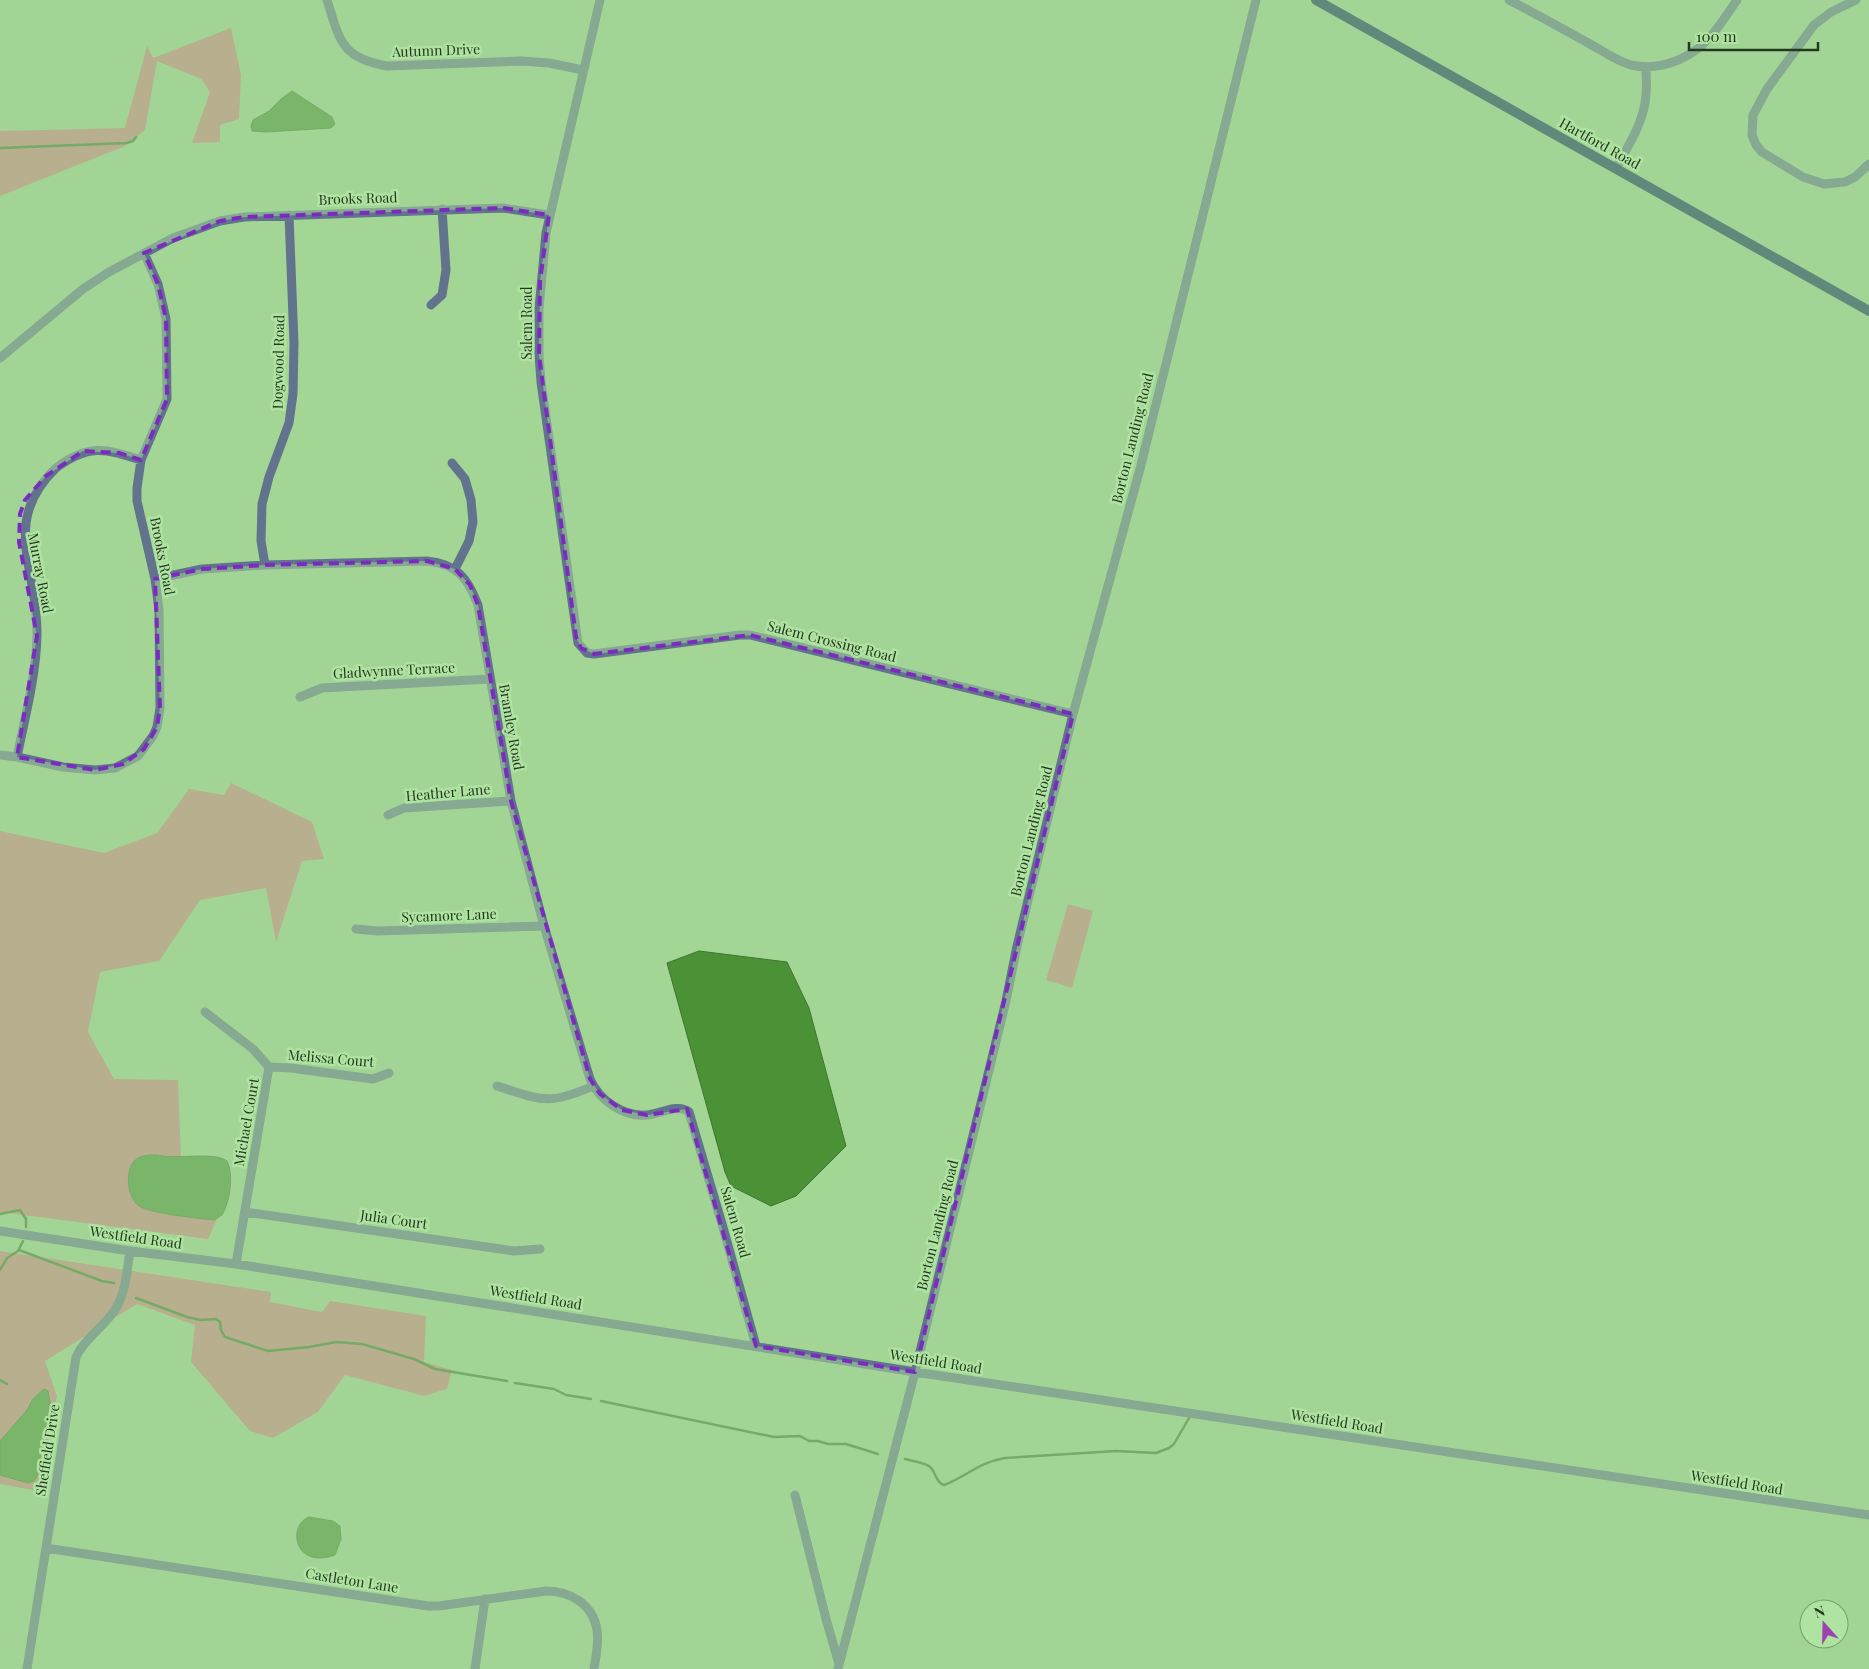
<svg xmlns="http://www.w3.org/2000/svg" width="1869" height="1669" viewBox="0 0 1869 1669" font-family="'Playfair Display',serif">
  <style>
    .green { fill: #d18283 }
    .water { fill: #4b9136; stroke: #3f762f }
    .lines { fill: none; stroke-linecap: round; stroke-linejoin: round }
    .stream { stroke: #3f762f; stroke-width: 2.5 }
    .minor { stroke: #62738d; stroke-width: 9 }
    .major { stroke: #122e5b; stroke-width: 10 }
    .marked { fill: none; stroke: #7b2cbf; stroke-width: 4; stroke-dasharray: 10 6; stroke-linejoin: round }
    .labels { text-anchor: middle; dominant-baseline: central; stroke-width: 5; stroke-linejoin: round; paint-order: stroke }
    .street-label { font-size: 14px; fill: #24381e; stroke: #afe3a2 }
  </style>
  <rect width="100%" height="100%" fill="#a3d695"/>
  <path class="green" d="M231 28 241 75 239 119 220 125V142L192 143 210 92 201 79 157 61 145 130 125 146 0 196V131L125 128 147 46 153 58Z
    M231 783 312 822 324 859 302 861 276 942 266 888 200 900 159 961 100 972 88 1032 114 1079 178 1080 181 1158 157 1155 130 1173C129 1182 128 1196 136 1203 150 1215 191 1217 211 1220L217 1219 208 1239 0 1212V831L104 853 157 833 189 789 224 795Z
    M1068 904 1093 911 1072 988 1046 980Z
    M0 1251 271 1292 270 1302 322 1312 330 1301 426 1316 424 1362 452 1370 447 1389 424 1396 345 1375 318 1412 273 1438 250 1431 191 1362 195 1325 137 1304 45 1361 57 1396 38 1491 0 1484Z"/>
  <path class="water" d="M292 91 332 117 335 124 331 128 266 132 252 131 251 126 253 120 269 111 281 99Z
    M699 951 787 962 809 1008 846 1146 796 1196 771 1206 731 1186 725 1172 667 963Z
    M157 1155C177 1160 213 1151 227 1161 234 1174 230 1202 222 1215L214 1220C196 1218 153 1214 139 1206 126 1197 124 1166 138 1158 144 1155 151 1155 157 1155Z
    M44 1389 48 1391 50 1403 37 1476 34 1481 28 1483 0 1475V1441L27 1410 33 1399Z
    M309 1517 333 1521 340 1526 341 1539 335 1555C294 1570 287 1525 309 1517Z"/>
  <g class="lines">
    <path class="stream" d="M0 148 127 143 133 141 136 137
      M0 1214 20 1210 26 1219V1227
      M19 1250 102 1281 114 1283
      M0 1270 7 1258 18 1251 23 1241
      M136 1298 187 1317 201 1320 216 1319 220 1322 221 1330 225 1337 268 1351 309 1347 336 1342 362 1344 414 1359 435 1369 507 1381
      M0 1380 7 1384
      M515 1383 554 1389 566 1395 591 1399
      M601 1401 774 1437 800 1436 809 1441H818L828 1444H846L878 1454
      M905 1459C912 1461 922 1462 929 1466 936 1471 935 1482 944 1485 966 1477 979 1462 1005 1458L1116 1451 1156 1453 1169 1448 1174 1444 1189 1418"/>
    <path class="minor" d="M327 0C340 41 341 58 387 66L522 61 549 63 583 70
      M600 0 546 233 539 309V355L541 382 578 643 587 653 594 654 740 635H750L1073 714
      M1509 0C1536 14 1563 29 1590 44 1603 51 1616 61 1631 65 1652 70 1675 64 1693 52 1711 41 1725 17 1737 0
      M1856 0 1831 12 1814 25 1767 89 1753 115 1752 135 1756 145 1762 152 1803 177 1824 184 1845 182 1855 177 1869 164
      M1616 168C1629 145 1644 122 1646 95 1647 85 1646 76 1646 67
      M431 305 442 295 446 270 442 209
      M0 358 83 289 109 272 173 238 220 221 244 217 503 208 549 215
      M452 463 465 479 471 500 473 522 469 541 455 569
      M265 565 261 541 262 504 269 477 289 423 293 394 294 343 289 215
      M155 579 202 569 265 565 427 561C458 564 468 579 478 605L511 801 544 926 590 1079C599 1100 623 1117 647 1115 660 1114 678 1103 689 1112L722 1224 756 1346
      M300 697 322 688 490 679
      M0 755 17 757 63 767 95 770 115 768 138 756 153 736 157 727 160 708 159 610 155 579 137 501V488L141 460 167 399 166 319 158 284 144 253
      M17 757C25 717 36 676 37 636 38 568 0 522 56 468 88 444 104 448 141 460
      M388 815 404 808 511 801
      M356 929 377 931 544 926
      M205 1012 253 1049 269 1067 236 1264
      M269 1067 291 1068 373 1079 389 1073
      M497 1086C541 1100 548 1106 593 1086
      M245 1212 514 1251 540 1249
      M0 1231 130 1251 236 1264 915 1372 1869 1515
      M795 1495 826 1619 839 1664
      M46 1548 428 1606H439L546 1591C570 1591 593 1604 597 1630 599 1643 596 1656 594 1669
      M27 1669 76 1357C85 1337 105 1327 116 1308 126 1292 127 1269 130 1251
      M475 1669 485 1599
      M838 1669 915 1372 1006 1001 1017 946 1073 714 1140 469 1256 0"/>
    <path class="major" d="M1316 0 1869 311"/>
  </g>
  <path d="M0 0H1869V1669H0ZM503 208 549 215 540 281 539 355 576 637 581 648 594 654 750 635 1073 714 915 1372 756 1346 687 1109 647 1115 622 1110 600 1094 590 1079 511 801 478 605 470 585 455 569 427 561 265 565 202 569 155 579 160 708 157 727 144 749 123 764 95 770 17 757 37 636 19 542 20 514 25 500 46 476 83 451 119 453 141 460 167 399 166 319 158 284 144 253 220 221 244 217Z" fill="#a3d695" fill-opacity=".55" fill-rule="evenodd"/>
  <path class="marked" d="M503 208 549 215 540 281 539 355 576 637 581 648 594 654 750 635 1073 714 915 1372 756 1346 687 1109 647 1115 622 1110 600 1094 590 1079 511 801 478 605 470 585 455 569 427 561 265 565 202 569 155 579 160 708 157 727 144 749 123 764 95 770 17 757 37 636 19 542 20 514 25 500 46 476 83 451 119 453 141 460 167 399 166 319 158 284 144 253 220 221 244 217Z"/>
  <g class="labels">
    <g class="street-label">
      <text transform="translate(436 50) rotate(-2)">Autumn Drive</text>
      <text transform="translate(1600 143) rotate(29)">Hartford Road</text>
      <text transform="translate(358 198) rotate(-2)">Brooks Road</text>
      <text transform="translate(526 323) rotate(-90)">Salem Road</text>
      <text transform="translate(278 362) rotate(-89)">Dogwood Road</text>
      <text transform="translate(1132 438) rotate(-76)">Borton Landing Road</text>
      <text transform="translate(163 556) rotate(79)">Brooks Road</text>
      <text transform="translate(41 573) rotate(79)">Murray Road</text>
      <text transform="translate(832 641) rotate(14)">Salem Crossing Road</text>
      <text transform="translate(394 670) rotate(-3)">Gladwynne Terrace</text>
      <text transform="translate(512 727) rotate(80)">Bramley Road</text>
      <text transform="translate(448 792) rotate(-5)">Heather Lane</text>
      <text transform="translate(1031 831) rotate(-76)">Borton Landing Road</text>
      <text transform="translate(449 915) rotate(-2)">Sycamore Lane</text>
      <text transform="translate(331 1058) rotate(5)">Melissa Court</text>
      <text transform="translate(246 1122) rotate(-80)">Michael Court</text>
      <text transform="translate(394 1219) rotate(8)">Julia Court</text>
      <text transform="translate(736 1222) rotate(74)">Salem Road</text>
      <text transform="translate(937 1225) rotate(-76)">Borton Landing Road</text>
      <text transform="translate(136 1237) rotate(8)">Westfield Road</text>
      <text transform="translate(536 1297) rotate(9)">Westfield Road</text>
      <text transform="translate(936 1361) rotate(9)">Westfield Road</text>
      <text transform="translate(1337 1421) rotate(9)">Westfield Road</text>
      <text transform="translate(47 1450) rotate(-81)">Sheffield Drive</text>
      <text transform="translate(1737 1482) rotate(9)">Westfield Road</text>
      <text transform="translate(352 1580) rotate(9)">Castleton Lane</text>
    </g>
  </g>
  <g transform="translate(1824 1624) rotate(340)"><circle r="24" fill="#afe3a2" stroke="#779f6d"/>
  <path d="M0-4L9 19L0 12L-9 19Z" fill="#9b44b0"/>
  <text y="-8" font-size="14" font-weight="bold" text-anchor="middle" fill="#24381e">N</text>
  </g>
  <path d="M1689 42v8h129v-8" fill="none" stroke="#24381e" stroke-width="2.5"/>
  <text x="1696" y="42" font-size="15" fill="#24381e" stroke="#afe3a2" stroke-width="4" paint-order="stroke">100 m</text>
</svg>
